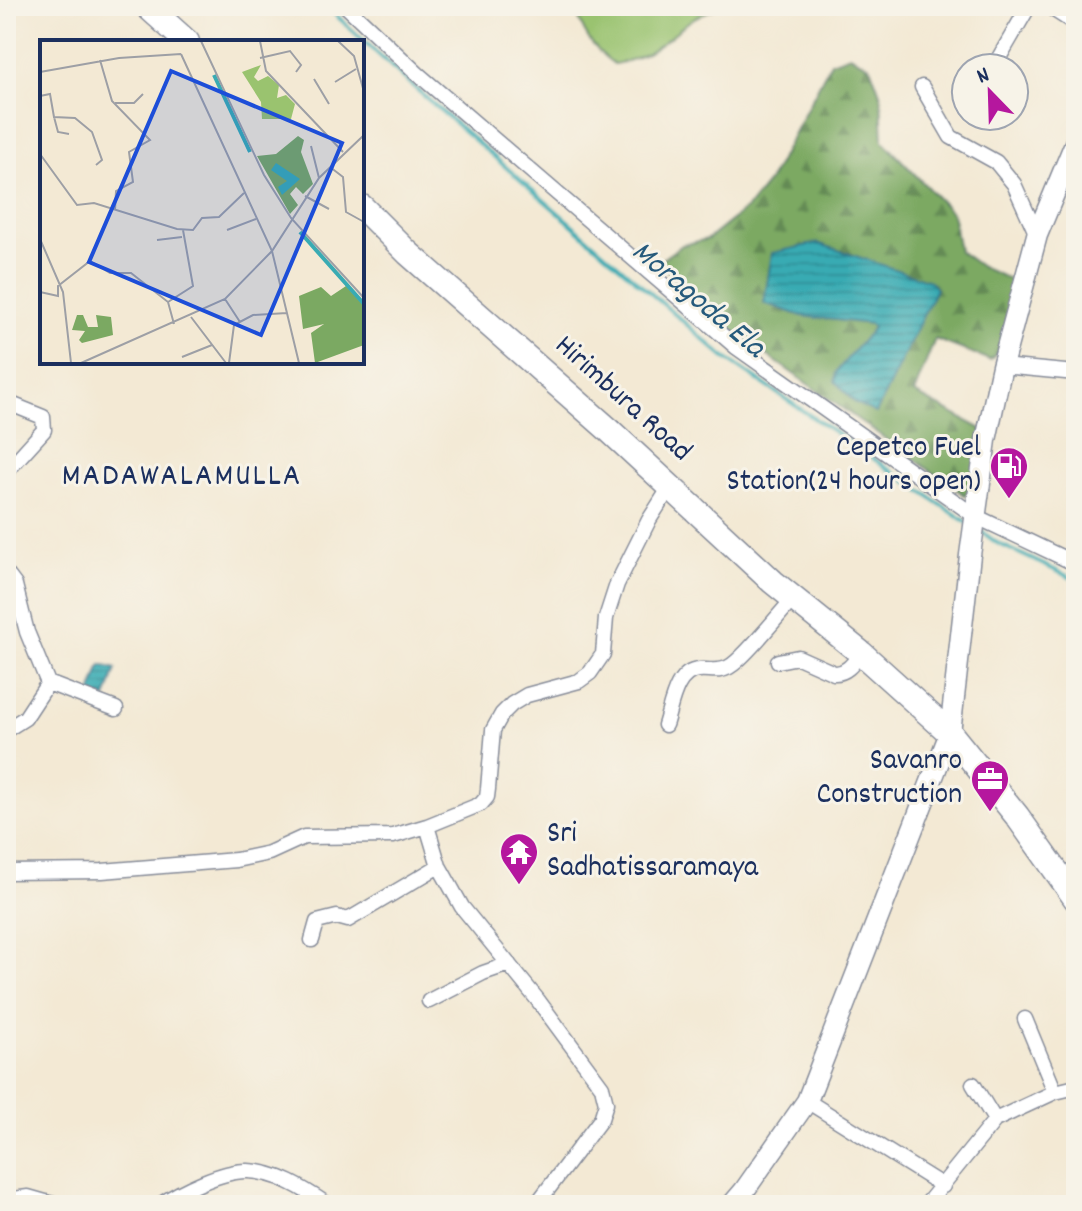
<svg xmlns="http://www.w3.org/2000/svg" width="1082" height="1211" viewBox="0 0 1082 1211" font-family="Dekko,sans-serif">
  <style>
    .grass { fill: #9ac36f; stroke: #5a7966; stroke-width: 2 }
    .forest { fill: url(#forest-firs); stroke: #4b6c60; stroke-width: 2 }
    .water { fill: url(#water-rules); stroke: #2a6d88; stroke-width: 2 }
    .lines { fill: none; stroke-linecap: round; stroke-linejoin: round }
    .stream { stroke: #39abb3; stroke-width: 4 }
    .street-casing { stroke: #878c99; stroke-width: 17 }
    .secondary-casing { stroke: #878c99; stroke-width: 23 }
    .primary-casing { stroke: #878c99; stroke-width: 27 }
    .street { stroke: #fff; stroke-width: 14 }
    .secondary { stroke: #fff; stroke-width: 20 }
    .primary { stroke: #fff; stroke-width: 24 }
    .labels { text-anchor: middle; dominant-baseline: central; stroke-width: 6; stroke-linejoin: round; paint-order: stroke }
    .street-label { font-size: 30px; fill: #1b2f5e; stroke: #f7f3e8 }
    .poi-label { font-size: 30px; fill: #1b2f5e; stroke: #f7f3e8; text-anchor: end }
    .water-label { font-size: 32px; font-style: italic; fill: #265a7c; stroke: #f7f3e8 }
    .neighbourhood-label { font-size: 32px; letter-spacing: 2px; fill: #1b2f5e; stroke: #f7f3e8 }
    .inset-river { fill: none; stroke: #39abb3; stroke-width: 4 }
    .inset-road { fill: none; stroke: #9d9fa5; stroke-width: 2 }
    .view { fill: #1d4ed8; fill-opacity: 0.15; stroke: #1d4ed8; stroke-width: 4 }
    .inset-edge { fill: none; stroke: #1b2f5e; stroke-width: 4 }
  </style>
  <defs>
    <pattern id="forest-firs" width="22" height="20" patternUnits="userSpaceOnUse" patternTransform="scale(2)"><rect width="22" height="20" fill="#7ba962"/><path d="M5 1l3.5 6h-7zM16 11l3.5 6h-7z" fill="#648a54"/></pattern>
    <pattern id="water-rules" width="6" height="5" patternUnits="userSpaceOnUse" patternTransform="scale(2)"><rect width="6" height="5" fill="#39abb3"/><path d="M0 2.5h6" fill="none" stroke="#2f8c95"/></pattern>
  </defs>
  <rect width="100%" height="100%" fill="#f7f3e8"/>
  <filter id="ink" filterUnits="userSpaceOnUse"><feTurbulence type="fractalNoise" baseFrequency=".0125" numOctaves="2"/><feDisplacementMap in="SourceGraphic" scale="16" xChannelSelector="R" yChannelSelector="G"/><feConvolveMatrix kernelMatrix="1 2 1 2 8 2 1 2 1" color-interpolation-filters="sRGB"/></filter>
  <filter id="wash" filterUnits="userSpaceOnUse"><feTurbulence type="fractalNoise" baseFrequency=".006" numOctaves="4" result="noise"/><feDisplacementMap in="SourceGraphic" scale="32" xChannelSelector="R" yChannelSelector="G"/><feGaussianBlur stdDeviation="1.8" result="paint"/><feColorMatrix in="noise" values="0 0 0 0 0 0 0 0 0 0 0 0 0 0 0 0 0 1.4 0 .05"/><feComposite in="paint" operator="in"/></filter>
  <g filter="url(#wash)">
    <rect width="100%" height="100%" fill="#f3e9d4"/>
    <path class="grass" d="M575 6H720C711 11 700 14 691 20 663 41 651 58 614 64 592 48 582 32 575 6Z"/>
    <path class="forest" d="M850 55 870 66 881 96 883 141 952 213 959 251 981 267 1018 283 1000 350 990 360 935 339 914 393 982 429 973 483 965 495 737 334 658 262 682 245 708 239 748 207 769 181 831 62Z"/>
    <path class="water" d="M817 243 930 281 936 289 876 413 855 403 835 381 837 371 873 328 870 324 802 316 764 303 772 253Z
      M101 665 116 669 106 699 91 694Z"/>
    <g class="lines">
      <path class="stream" d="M326 6 416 89 724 357 968 523
        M982 532 997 543 1076 580"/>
    </g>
  </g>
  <g filter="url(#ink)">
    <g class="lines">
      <g class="street-casing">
        <path id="street" d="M346 6 418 74 736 347 975 516 1076 564
          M1048 6 1076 24
          M993 68 1029 6
          M922 87 951 137 996 162 1014 184 1037 235
          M1002 366 1076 373
          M6 402 43 417 44 430 6 472
          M6 573 15 585 27 632 48 683 25 718 6 730
          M778 661 798 657 834 673C847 674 854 662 861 653
          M48 683 116 709
          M665 725C671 708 675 671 699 670 710 669 718 673 729 667 744 659 780 613 794 598
          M427 826 439 866 462 907 537 999 602 1087 606 1103 601 1119 536 1205
          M6 872 102 871 236 860 269 853 304 837 393 836 427 826 481 804 487 797 488 789 493 730 502 714 512 704 527 695 579 681 590 673 603 654 606 618 617 584 649 520 670 487
          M312 940 317 922 337 917 348 920 439 866
          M429 1001 483 973 509 964
          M1025 1019 1055 1092
          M973 1084 995 1120
          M807 1101 943 1186
          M6 1200 28 1197 56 1205
          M160 1205C180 1191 223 1170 248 1171 278 1172 304 1189 328 1205
          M926 1205 995 1120 1055 1092 1076 1087"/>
      </g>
      <g class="secondary-casing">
        <path id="secondary" d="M732 1205 744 1191 807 1101 950 733 970 555 986 440 1002 366 1037 235 1076 141"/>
      </g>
      <g class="primary-casing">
        <path id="primary" d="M147 6 187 42
          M362 207 408 253 609 430 773 582 861 653 950 733 1017 816 1076 899"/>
      </g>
      <use href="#street" class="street"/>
      <use href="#secondary" class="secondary"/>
      <use href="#primary" class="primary"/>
    </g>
  </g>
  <defs>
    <g id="fuel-pin" transform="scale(2)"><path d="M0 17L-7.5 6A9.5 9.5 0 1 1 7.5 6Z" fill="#b5179e" stroke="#f7f3e8"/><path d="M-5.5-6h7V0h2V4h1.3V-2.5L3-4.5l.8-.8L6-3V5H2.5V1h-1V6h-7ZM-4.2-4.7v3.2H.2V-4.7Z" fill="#fff"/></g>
    <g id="office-pin" transform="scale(2)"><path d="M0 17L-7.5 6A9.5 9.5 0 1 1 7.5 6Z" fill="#b5179e" stroke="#f7f3e8"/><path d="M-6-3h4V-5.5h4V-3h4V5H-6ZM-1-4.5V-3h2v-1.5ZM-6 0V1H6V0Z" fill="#fff"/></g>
    <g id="temple-pin" transform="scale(2)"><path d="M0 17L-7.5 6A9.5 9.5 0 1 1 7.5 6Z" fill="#b5179e" stroke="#f7f3e8"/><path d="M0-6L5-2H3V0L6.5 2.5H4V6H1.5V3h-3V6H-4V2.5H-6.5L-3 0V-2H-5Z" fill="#fff"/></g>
  </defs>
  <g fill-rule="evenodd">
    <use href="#fuel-pin" x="1009" y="466"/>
    <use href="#office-pin" x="990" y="779"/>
    <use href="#temple-pin" x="519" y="852"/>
  </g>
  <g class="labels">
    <g class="street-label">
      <text transform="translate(622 400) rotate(42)">Hirimbura Road</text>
    </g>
    <g class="poi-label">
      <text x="981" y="449">Cepetco Fuel<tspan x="981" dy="34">Station(24 hours open)</tspan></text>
      <text x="962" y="762">Savanro<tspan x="962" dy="34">Construction</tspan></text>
      <text x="547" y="835" text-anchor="start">Sri<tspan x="547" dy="34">Sadhatissaramaya</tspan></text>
    </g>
    <g class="water-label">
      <text transform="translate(697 301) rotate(40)">Moragoda Ela</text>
    </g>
    <g class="neighbourhood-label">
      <text x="182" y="478">MADAWALAMULLA</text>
    </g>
  </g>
  <g transform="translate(40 40)">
    <rect width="324" height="324" fill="#f3e9d4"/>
    <path d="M221 25 214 37 218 41 228 36 239 45 237 58 246 55 255 64 251 79H222L221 62 202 32Z" fill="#9ac36f"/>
    <path d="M258 96 264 100 261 112 273 144 263 154 256 147 250 154 258 165 250 174 217 116 236 114ZM306 246 324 266V305L275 323 271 293 284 284 263 289 259 256 281 247 291 256ZM37 275H43L48 287H58L56 275 71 277 73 295 42 303 39 300 45 291 32 290Z" fill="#7ba962"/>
    <path d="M236 123 260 139 242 155 238 147 247 141 231 130Z" fill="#39abb3"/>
    <path class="inset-river" d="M174 35 210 112M260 192 324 264"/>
    <path class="inset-road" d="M161 1 224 135 251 178 324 258M220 1 226 31 303 112M298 1 314 16 324 52M141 14 232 211 259 323M220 18 250 11 261 25 256 32M60 20 72 61 110 100 89 112 93 142 76 151 75 170M0 32 79 18 141 14M274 39 289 64M295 42 316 29M0 56 10 54 14 77 35 78 52 92 62 120 56 125M75 63H94L103 54M14 77 18 92 29 94M271 106 279 138M0 114 37 165 54 163 137 189 153 190 162 178 179 177 204 153M290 127 303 137 306 172 324 182M265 156 289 169M187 190 216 179M0 199 23 252 31 323M117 200 142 197M0 252 18 256V246L50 221 70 233H91L128 262 134 284M185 259 200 282M128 262 153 246 143 190M151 277 186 323M142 317 172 305M41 323 185 259 232 211 279 138 324 95M189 323 194 285 213 275 247 273"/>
    <path class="view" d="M131 31 302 103 221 295 49 222Z"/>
    <rect width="324" height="324" class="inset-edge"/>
  </g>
  <rect width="1082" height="1211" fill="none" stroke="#f7f3e8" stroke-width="32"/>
  <g transform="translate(990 92) rotate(337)"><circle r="38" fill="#f7f3e8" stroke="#9fa5b1" stroke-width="2"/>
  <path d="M0-6L14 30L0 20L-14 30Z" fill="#b5179e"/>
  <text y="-12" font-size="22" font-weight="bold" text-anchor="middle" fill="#1b2f5e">N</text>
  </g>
</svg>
